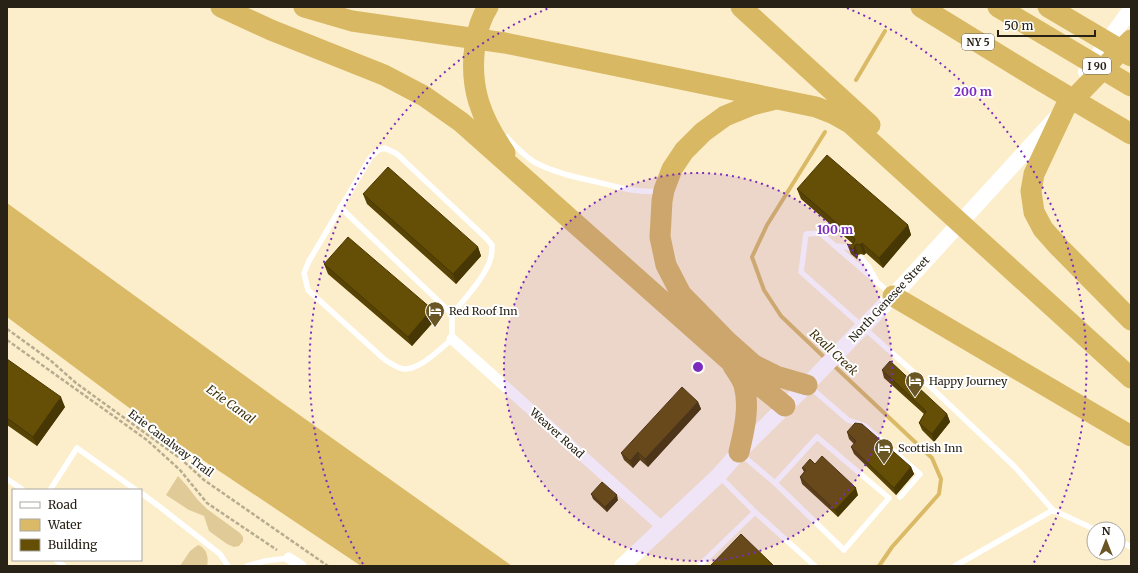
<svg xmlns="http://www.w3.org/2000/svg" width="1138" height="573" viewBox="0 0 1138 573" font-family="Merriweather,serif">
  <style>
    .green { fill: #e0cb98 }
    .water { fill: #daba67 }
    .lines { fill: none; stroke-linecap: round; stroke-linejoin: round }
    .stream { stroke: #daba67; stroke-width: 4 }
    .path { stroke: #b7ac90; stroke-width: 2.5; stroke-dasharray: 4 2; stroke-linecap: butt }
    .lane { stroke: #fff; stroke-width: 5.5 }
    .street { stroke: #fff; stroke-width: 11 }
    .secondary { stroke: #fff; stroke-width: 16 }
    .highway { stroke: #d9b863; stroke-width: 21 }
    .wall { fill: #574304 }
    .shaded-wall { fill: #473704 }
    .building { fill: #654e05; stroke: #473704 }
    .ring { fill: none; stroke: #7b2cbf; stroke-width: 2; stroke-dasharray: 2 4 }
    .labels { text-anchor: middle; dominant-baseline: central; stroke-width: 4; stroke-linejoin: round; paint-order: stroke }
    .shield { fill: #fff; stroke: #68645c; stroke-width: 1 }
    .shield-label { font-size: 10px; font-weight: bold; fill: #282216 }
    .street-label { font-size: 11px; fill: #282216; stroke: #fff }
    .poi-label { font-size: 11px; fill: #282216; stroke: #fff; text-anchor: start }
    .water-label { font-size: 12px; font-style: italic; fill: #3d300b; stroke: #fff }
    .centre { fill: #7b2cbf; stroke: #fff; stroke-width: 2 }
    .ring-label { font-size: 12px; text-anchor: middle; font-weight: bold; fill: #7b2cbf; stroke: #fff; stroke-width: 4; stroke-linejoin: round; paint-order: stroke }
  </style>
  <rect width="100%" height="100%" fill="#fceecb"/>
  <path class="green" d="M178 476 187 486 197 499 207 509 240 533 243 537V541L239 546 234 547 227 544 209 531 204 516 189 510 166 495Z
    M198 545C207 548 209 558 207 566H180L190 551Z"/>
  <path class="water" d="M7 203 277 399 512 566H361L167 436 7 317Z"/>
  <g class="lines">
    <path class="stream" d="M856 80 885 31
      M825 132 767 225 752 257 764 290 781 316 826 359
      M831 363 932 458 941 479 939 494 892 547 879 566"/>
    <path class="path" d="M7 329 50 360 76 383 181 459 204 480 328 566
      M7 340 147 440 180 470 207 503 277 550"/>
    <path class="lane" d="M507 137C512 144 527 157 534 162 553 172 573 177 593 181 617 187 635 193 660 191
      M385 148 397 154 486 238 492 245C492 249 492 253 491 257 487 275 464 300 452 314V339C440 349 420 370 404 369 397 368 390 363 384 359L308 290 304 273 309 261 370 158 378 150Z
      M340 207 452 314
      M835 246 847 247 854 250
      M861 258 869 267 876 280
      M891 294 820 233 806 234 801 272 936 392 1015 467 1053 510 1094 529
      M810 387 848 420 865 426 920 474 900 497
      M742 455 775 483 844 550 889 498 817 437 775 483
      M720 477 755 512 815 566
      M7 479 23 490
      M50 490 77 448 136 490
      M141 493 160 507 220 554 228 566
      M1118 540 1131 547
      M56 560 64 566
      M247 566 265 561 289 558
      M699 566 755 512
      M955 566 1053 510"/>
    <path class="street" d="M452 339 663 528
      M289 558 301 566"/>
    <path class="secondary" d="M1086 72 1131 9
      M622 566 719 475 739 452 807 385 893 296 1056 118"/>
    <path class="highway" d="M221 7 271 30 384 75 424 96 461 122 731 362 785 406
      M304 7 352 21 505 43 816 107 834 114 850 123 1131 378
      M488 7C480 19 477 32 475 45 469 88 481 118 505 153
      M741 7 870 125
      M921 7 1035 77 1131 134
      M998 7 1131 86
      M1048 7 1131 56
      M1131 40 1065 108 1034 174 1031 191 1034 212 1043 229 1059 247 1131 320
      M772 100 752 105 725 116 703 132 684 151 672 169 664 190 662 201 660 237 666 265 681 294 727 341 754 365 776 376 807 385
      M893 296 1131 436
      M733 366C737 372 742 379 744 385 750 407 744 431 739 452"/>
  </g>
  <path class="wall" d="M797 189 908 225 911 235 883 268 866 253 864 255 861 254 858 255 857 259 851 254 847 244 851 245 853 244 801 199Z
    M363 194 478 247 481 256 456 284 367 204Z
    M324 264 432 309 436 319 412 346 328 274Z
    M7 359 65 407 37 446 7 425Z
    M882 370 947 414 950 422 934 442 922 430 919 423 924 414 884 378Z
    M698 402 701 409 648 467 640 460 633 468 624 460 621 453Z
    M847 432 911 467 914 474 896 495 854 454 851 447 854 444 849 439Z
    M802 468 858 495 838 517 802 484 800 477 804 472Z
    M591 494 618 500 607 512 593 499Z"/>
  <path class="shaded-wall" d="M908 225 911 235 883 268 879 258Z
    M862 243 866 253 864 255 860 245Z
    M855 245 858 255 857 259 853 250Z
    M478 247 481 256 456 284 453 274Z
    M432 309 436 319 412 346 408 337Z
    M61 397 65 407 37 446 33 437Z
    M698 402 701 409 648 467 645 459Z
    M947 414 950 422 934 442 932 434Z
    M638 452 640 460 633 468 630 461Z
    M911 467 914 474 896 495 894 488Z
    M856 488 858 495 838 517 835 510Z
    M617 495 618 500 607 512 605 507Z"/>
  <path class="building" d="M827 155 908 225 879 258 862 243 860 245 857 244 855 245 853 250 847 244 851 245 853 244 855 240 854 238 797 189Z
    M388 167 478 247 453 274 363 194Z
    M348 237 432 309 408 337 324 264Z
    M7 359 61 397 33 437 7 418Z
    M890 361 947 414 932 434 919 423 926 411 882 370Z
    M682 387 698 402 645 459 638 452 630 461 621 453Z
    M855 423 862 424 911 467 894 488 851 447 856 441 847 432Z
    M822 456 856 488 835 510 800 477 806 470 802 468 810 459 815 464Z
    M602 482 617 495 605 507 591 494Z
    M741 534 774 566H710Z"/>
  <circle cx="698" cy="367" r="194" fill="#7b2cbf" fill-opacity=".12"/>
  <g class="ring">
    <circle cx="698" cy="367" r="194"/>
    <path d="M363 564A389 389 0 0 1 549 8M847 8A389 389 0 0 1 1033 564"/>
  </g>
  <defs>
    <g id="hotel-pin" transform="scale(1)"><path d="M0 17L-7.5 6A9.5 9.5 0 1 1 7.5 6Z" fill="#695624" stroke="#fff"/><path d="M-6-4.5h1.5V1H6V5H4.5V3h-9V5H-6ZM-4 0a1.8 1.8 0 1 1 3.6 0ZM.5 0V-2.5h3Q6-2.5 6 0Z" fill="#fff"/></g>
  </defs>
  <g fill-rule="evenodd">
    <use href="#hotel-pin" x="435" y="311"/>
    <use href="#hotel-pin" x="915" y="381"/>
    <use href="#hotel-pin" x="884" y="448"/>
  </g>
  <g class="labels">
    <g class="shield">
      <rect x="962" y="34" width="32" height="16" rx="3"/>
      <rect x="1083" y="58" width="28" height="16" rx="3"/>
    </g>
    <g class="shield-label">
      <text x="978" y="42">NY 5</text>
      <text x="1097" y="66">I 90</text>
    </g>
    <g class="street-label">
      <text transform="translate(889 299) rotate(-47)">North Genesee Street</text>
      <text transform="translate(557 433) rotate(42)">Weaver Road</text>
      <text transform="translate(171 443) rotate(37)">Erie Canalway Trail</text>
    </g>
    <g class="poi-label">
      <text x="449" y="311">Red Roof Inn</text>
      <text x="929" y="381">Happy Journey</text>
      <text x="898" y="448">Scottish Inn</text>
    </g>
    <g class="water-label">
      <text transform="translate(834 352) rotate(43)">Reall Creek</text>
      <text transform="translate(231 404) rotate(36)">Erie Canal</text>
    </g>
  </g>
  <circle cx="698" cy="367" r="6" class="centre"/>
  <g class="ring-label">
    <text x="973" y="96">200 m</text>
    <text x="835" y="234">100 m</text>
  </g>
  <rect width="1138" height="573" fill="none" stroke="#282216" stroke-width="16"/>
  <rect x="12" y="489" width="130" height="72" fill="#ffffff" stroke="#a9a7a2"/>
  <rect x="20" y="502" width="20" height="6" fill="#ffffff" stroke="#a9a7a2"/>
  <text x="48" y="509" font-size="12" fill="#282216">Road</text>
  <rect x="20" y="519" width="20" height="12" fill="#daba67" stroke="#a9a7a2"/>
  <text x="48" y="529" font-size="12" fill="#282216">Water</text>
  <rect x="20" y="539" width="20" height="12" fill="#654e05" stroke="#a9a7a2"/>
  <text x="48" y="549" font-size="12" fill="#282216">Building</text>
  <g transform="translate(1106 541)"><circle r="19" fill="#ffffff" stroke="#a9a7a2"/>
  <path d="M0-3L7 15L0 10L-7 15Z" fill="#695624"/>
  <text y="-6" font-size="11" font-weight="bold" text-anchor="middle" fill="#282216">N</text>
  </g>
  <path d="M998 30v6h97v-6" fill="none" stroke="#282216" stroke-width="2"/>
  <text x="1004" y="30" font-size="12" fill="#282216" stroke="#ffffff" stroke-width="3" paint-order="stroke">50 m</text>
</svg>
